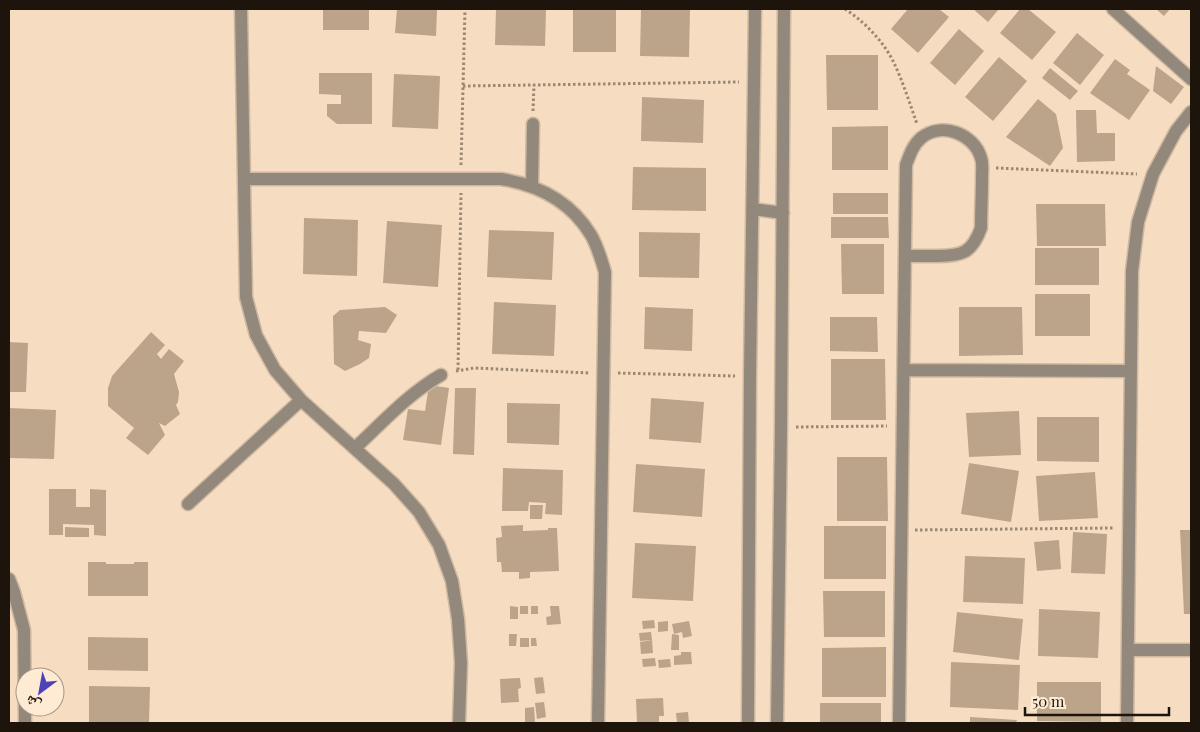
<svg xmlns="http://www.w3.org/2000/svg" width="1200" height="732" viewBox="0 0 1200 732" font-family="'Playfair Display','Noto Naskh Arabic',serif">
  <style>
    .building { fill: #bba489 }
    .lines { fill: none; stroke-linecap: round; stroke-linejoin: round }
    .minor-casing { stroke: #cfb9a0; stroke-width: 15 }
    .path { stroke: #998873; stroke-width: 3; stroke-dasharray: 2.5 2.5; stroke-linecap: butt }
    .minor { stroke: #92887c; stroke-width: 12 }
  </style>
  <rect width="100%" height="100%" fill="#f6ddc1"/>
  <path class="building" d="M323 9H369V30H323Z
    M397 9H437L436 36 395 33Z
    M496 9H546L545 46 495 45Z
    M573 9H616V52H573Z
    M641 9H690L689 57 640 56Z
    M908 9H939L949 17 918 53 891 29Z
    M973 9H999L988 22Z
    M1020 9H1028L1056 32 1032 60 1000 33Z
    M1156 9H1170L1164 16Z
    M959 29 984 51 955 85 930 63Z
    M1077 33 1104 55 1080 85 1053 63Z
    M826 55H878V110H827Z
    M999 57 1027 81 993 121 965 97Z
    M1115 59 1130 70 1127 74 1150 90 1129 120 1090 93Z
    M1156 66 1184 87 1171 104 1153 91Z
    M1050 68 1078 91 1070 100 1042 78Z
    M319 73H372V124H337L327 116V104H341V95L319 94Z
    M394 74 440 76 438 129 392 127Z
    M642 97 704 100 703 143 641 141Z
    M1038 99 1056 114 1063 148 1050 166 1006 137Z
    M1076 110H1096L1097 133H1115V161L1077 162Z
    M888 126V170H832V127Z
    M633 167 706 168V211L632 210Z
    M833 193H888V214H833Z
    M1036 204H1105L1106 246H1037Z
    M831 217H888L889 238H831Z
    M304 218 358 220 357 276 303 274Z
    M387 221 442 225 438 287 383 283Z
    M489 230 554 232 552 280 487 277Z
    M639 232 700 233 699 278 639 277Z
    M841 244H884V294H842Z
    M1035 248H1099V285H1035Z
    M1035 294H1090V336H1035Z
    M494 302 556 305 554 356 492 354Z
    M385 307 397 315 386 333 359 331 358 340 371 344 369 358 360 364 345 371 334 364 333 316 340 310Z
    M645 307 693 309 692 351 644 349Z
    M959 307H1022L1023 355 959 356Z
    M830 317H877L878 352 830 351Z
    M151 332 165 345 157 354 161 359 169 349 184 361 174 374 179 392 178 402 176 405 180 414 165 426 159 423 165 435 148 455 126 438 134 428 108 406V388L112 376Z
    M9 342 28 343 26 392H9Z
    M831 359H885L886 420H831Z
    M429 385 449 388 441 445 403 440 408 409 425 411Z
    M455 388H476L474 455 453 454Z
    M651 398 704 402 701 443 649 439Z
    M507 403 560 404 559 445 507 443Z
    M9 408 56 410 54 459 9 458Z
    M1019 411 1021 455 969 457 966 413Z
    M1037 417H1099V462L1037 461Z
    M837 457H887L888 521H837Z
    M969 463 1019 471 1011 522 961 514Z
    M636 464 705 469 702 517 633 512Z
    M503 468 563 470 562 515 545 514 546 503 529 502 528 511H502Z
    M1095 472 1098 518 1039 521 1036 476Z
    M49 489H76V507H90V489L106 490V536L94 535V525L63 524V535H49Z
    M530 505H543L542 519H530Z
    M523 525V531L548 530V528H557L559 571 530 572V578L519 579V572H502L501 562H497L496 538 502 537 501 526Z
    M824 526H886V579H824Z
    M65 527 89 528V537H65Z
    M1180 530H1191V614H1184Z
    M1073 532 1107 534 1105 574 1071 573Z
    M1059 540 1061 569 1037 571 1034 542Z
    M635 543 696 546 693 601 632 598Z
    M965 556 1025 558 1023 604 963 602Z
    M88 562H106V564H134V562H148V596H88Z
    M823 591H885V637H824Z
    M510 606 518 607V619H510Z
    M520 606H528V614H520Z
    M531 606H538V614H531Z
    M550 606H559L561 624 547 625 546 617 551 616Z
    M1039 609 1100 612 1098 658 1038 656Z
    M957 612 1023 619 1019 660 953 652Z
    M654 620 655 628 643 629 642 621Z
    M668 621V631L658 632V622Z
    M689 621 692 636 683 638 682 632 674 634 672 624Z
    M651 632 652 640 640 641 639 633Z
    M509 634H517L516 646H509Z
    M672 634 679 635V650H671Z
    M88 637 148 638V671L88 670Z
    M520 638H529V647H520Z
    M531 638H536L537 646H531Z
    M652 640 653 653 641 654 640 642Z
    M886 647V697H822V648Z
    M681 652H691L692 664 674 665V656L681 655Z
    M655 658 656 666 643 667 642 659Z
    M670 659 671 667 659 668 658 660Z
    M951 662 1020 665 1018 710 950 707Z
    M543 677 545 693 536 694 534 678Z
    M520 678 521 688 518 689 519 702 501 703 500 679Z
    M1037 682H1101V722L1037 721Z
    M89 686 150 687 149 723H89Z
    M663 698 664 716H659V723H637L636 699Z
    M544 702 546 717 537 719 535 703Z
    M820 703H881V723H820Z
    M534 707 535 723H525V708Z
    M688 712 689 723H677L676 713Z
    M970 717 1017 720 1016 723H970Z"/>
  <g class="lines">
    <g class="minor-casing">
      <path id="minor" d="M241 9 246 297 256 335 275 370 301 400 394 484 419 512 439 545 452 581 458 619 461 663 459 723
        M1113 9 1191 79
        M244 179H501C539 185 571 202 591 235 598 247 601 259 605 272L598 723
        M532 186 533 124
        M753 209 783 213
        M904 370 1131 371
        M355 448C382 423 408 394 441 375
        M188 504 301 400
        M9 579 14 592 24 630 25 723
        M1129 650H1191
        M748 723 750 376 755 9
        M777 723 781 427 784 9
        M899 723 906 165C910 154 913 145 921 138 942 121 974 134 981 158 983 163 982 171 982 177 982 194 981 211 981 228 972 253 962 256 937 256 926 256 916 256 905 256
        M1127 723 1132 271 1138 222 1153 174 1176 131 1191 112"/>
    </g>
    <path class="path" d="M845 9C865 22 884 42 894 63 903 82 910 104 917 124
      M463 86 739 82
      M533 111 534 85
      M461 165 465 9
      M996 168 1137 174
      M458 370 461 193
      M456 371 474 368 590 373
      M618 373 735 376
      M796 427 887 426
      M915 530 1114 528"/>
    <use href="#minor" class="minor"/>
  </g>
  <rect width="1200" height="732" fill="none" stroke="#1d150b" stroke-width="20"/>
  <g transform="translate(40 692) rotate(212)"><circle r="24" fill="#ffebd4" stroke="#a59584"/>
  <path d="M0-4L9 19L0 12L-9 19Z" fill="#4d42b8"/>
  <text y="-8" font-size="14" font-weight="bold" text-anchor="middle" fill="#1d150b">ش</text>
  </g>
  <path d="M1025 707v8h144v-8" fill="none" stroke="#1d150b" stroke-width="2.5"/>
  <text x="1032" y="707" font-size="15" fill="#1d150b" stroke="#ffebd4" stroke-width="4" paint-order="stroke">50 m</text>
</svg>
